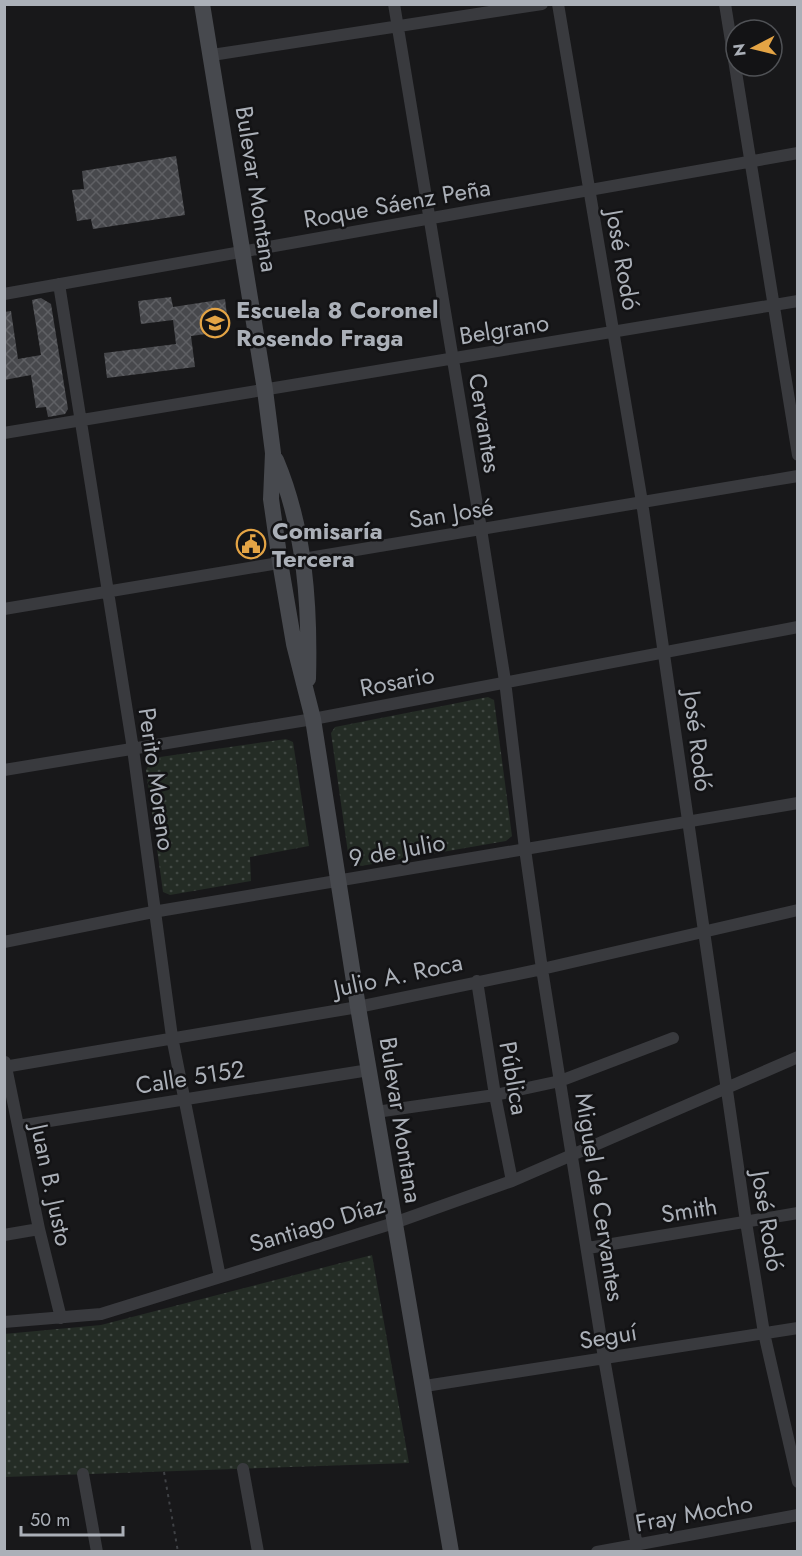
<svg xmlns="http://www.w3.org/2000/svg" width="802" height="1556" viewBox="0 0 802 1556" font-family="Jost,sans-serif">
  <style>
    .park { fill: url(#park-dots) }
    .building { fill: url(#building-cross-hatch) }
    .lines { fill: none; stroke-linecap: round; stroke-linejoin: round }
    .path { stroke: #3f4145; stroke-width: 2; stroke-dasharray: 3 4.5; stroke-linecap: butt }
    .minor { stroke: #393a3e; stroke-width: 12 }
    .secondary { stroke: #47494e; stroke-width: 16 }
    .labels { text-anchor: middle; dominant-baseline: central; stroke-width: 5; stroke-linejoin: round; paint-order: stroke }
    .street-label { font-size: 24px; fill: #abb0b8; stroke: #131315 }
    .poi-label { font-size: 24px; font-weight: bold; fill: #abb0b8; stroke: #131315; text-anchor: start }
  </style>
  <defs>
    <pattern id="park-dots" width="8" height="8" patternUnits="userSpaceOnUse" patternTransform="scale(1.5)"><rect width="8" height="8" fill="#242c25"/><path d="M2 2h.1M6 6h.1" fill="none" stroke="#414843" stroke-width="1.8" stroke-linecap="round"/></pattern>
    <pattern id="building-cross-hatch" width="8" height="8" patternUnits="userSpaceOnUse" patternTransform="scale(1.5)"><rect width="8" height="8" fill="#47484c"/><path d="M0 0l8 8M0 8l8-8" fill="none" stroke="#5f6064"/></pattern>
  </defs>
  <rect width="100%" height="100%" fill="#18181a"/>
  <path class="park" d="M488 697 494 700 512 836 506 841 361 866 349 860 331 733 335 727Z
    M286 739 293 742 309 846 250 857 251 881 170 895 163 892 146 770 153 758Z
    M372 1255 409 1463 5 1477 4 1334 101 1325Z"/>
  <path class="building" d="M176 156 185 215 93 229 91 219 77 221 72 190 84 189 82 171Z
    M171 297 173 307 225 299 229 331 191 336 195 367 107 378 104 353 176 344 173 320 141 324 138 301Z
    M41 298 51 304 68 409 65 414 48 417 46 407 36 408 31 375 4 380V312L11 311 18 359 41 355 32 300Z"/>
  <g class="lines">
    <path class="path" d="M164 1472 178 1552"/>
    <path class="minor" d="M394 4 481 529 505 681 525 849 542 969 604 1358 638 1552
      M558 4 642 502 746 1222 764 1333 798 1482
      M725 4 798 455
      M212 55 542 4
      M59 284 133 749 172 1037 220 1277
      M4 294 798 153
      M4 433 798 301
      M4 609 798 476
      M4 770 313 719 798 627
      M4 942 153 912 798 803
      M477 981 495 1095 512 1181
      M5 1062 39 1229 61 1318
      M4 1067 358 1007 542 969 798 910
      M376 1112 495 1095 560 1081 673 1038
      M18 1126 369 1070
      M4 1235 39 1229
      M588 1248 798 1213
      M4 1322 101 1314 394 1223 512 1181 798 1057
      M425 1386 798 1328
      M243 1469 258 1552
      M83 1474 97 1552
      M597 1552 798 1515"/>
    <path class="secondary" d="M202 4 265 390 273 453 271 499 280 562 294 644 313 719 358 1007 451 1552
      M276 460C305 529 310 605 308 679"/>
  </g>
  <defs>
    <g id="school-ring" transform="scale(1.5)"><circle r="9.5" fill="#131315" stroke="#e4a445" stroke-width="1.5"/><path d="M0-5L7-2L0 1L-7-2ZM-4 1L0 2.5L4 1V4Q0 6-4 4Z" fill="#e4a445"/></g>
    <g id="civic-ring" transform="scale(1.5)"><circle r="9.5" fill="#131315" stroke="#e4a445" stroke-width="1.5"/><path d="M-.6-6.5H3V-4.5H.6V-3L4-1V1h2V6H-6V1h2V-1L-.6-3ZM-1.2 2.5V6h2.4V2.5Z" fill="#e4a445"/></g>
  </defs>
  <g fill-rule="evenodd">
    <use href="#school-ring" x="215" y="323"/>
    <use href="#civic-ring" x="251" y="544"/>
  </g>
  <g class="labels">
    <g class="street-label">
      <text transform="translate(257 189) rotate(81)">Bulevar Montana</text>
      <text transform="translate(397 203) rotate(-10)">Roque Sáenz Peña</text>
      <text transform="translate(623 260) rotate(80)">José Rodó</text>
      <text transform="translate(504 329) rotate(-9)">Belgrano</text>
      <text transform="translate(485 423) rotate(81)">Cervantes</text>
      <text transform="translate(451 513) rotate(-9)">San José</text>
      <text transform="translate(397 681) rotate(-11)">Rosario</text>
      <text transform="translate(698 741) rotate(83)">José Rodó</text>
      <text transform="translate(157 779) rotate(82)">Perito Moreno</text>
      <text transform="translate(397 850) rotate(-10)">9 de Julio</text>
      <text transform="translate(398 975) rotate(-12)">Julio A. Roca</text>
      <text transform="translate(190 1077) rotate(-9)">Calle 5152</text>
      <text transform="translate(514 1078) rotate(80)">Pública</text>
      <text transform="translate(401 1120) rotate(81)">Bulevar Montana</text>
      <text transform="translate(52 1185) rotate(78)">Juan B. Justo</text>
      <text transform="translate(600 1197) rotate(81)">Miguel de Cervantes</text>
      <text transform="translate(689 1210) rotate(-9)">Smith</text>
      <text transform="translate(768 1221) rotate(81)">José Rodó</text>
      <text transform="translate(317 1224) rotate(-17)">Santiago Díaz</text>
      <text transform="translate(608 1336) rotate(-9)">Seguí</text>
      <text transform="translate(694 1513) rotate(-10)">Fray Mocho</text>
    </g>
    <g class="poi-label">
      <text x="236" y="309">Escuela 8 Coronel<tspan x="236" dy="28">Rosendo Fraga</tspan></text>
      <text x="272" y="530">Comisaría<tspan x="272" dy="28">Tercera</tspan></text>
    </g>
  </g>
  <rect width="802" height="1556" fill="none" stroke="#abb0b8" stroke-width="12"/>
  <g transform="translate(754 48) rotate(263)"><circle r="28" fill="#131315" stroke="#505256" stroke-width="1.5"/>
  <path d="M0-4.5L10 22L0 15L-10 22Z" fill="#e4a445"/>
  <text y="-9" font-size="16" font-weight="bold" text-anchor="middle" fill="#abb0b8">N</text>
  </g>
  <path d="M21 1526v9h102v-9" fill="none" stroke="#abb0b8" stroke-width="3"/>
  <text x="30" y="1526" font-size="18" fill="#abb0b8" stroke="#131315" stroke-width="4.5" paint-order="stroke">50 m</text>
</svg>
